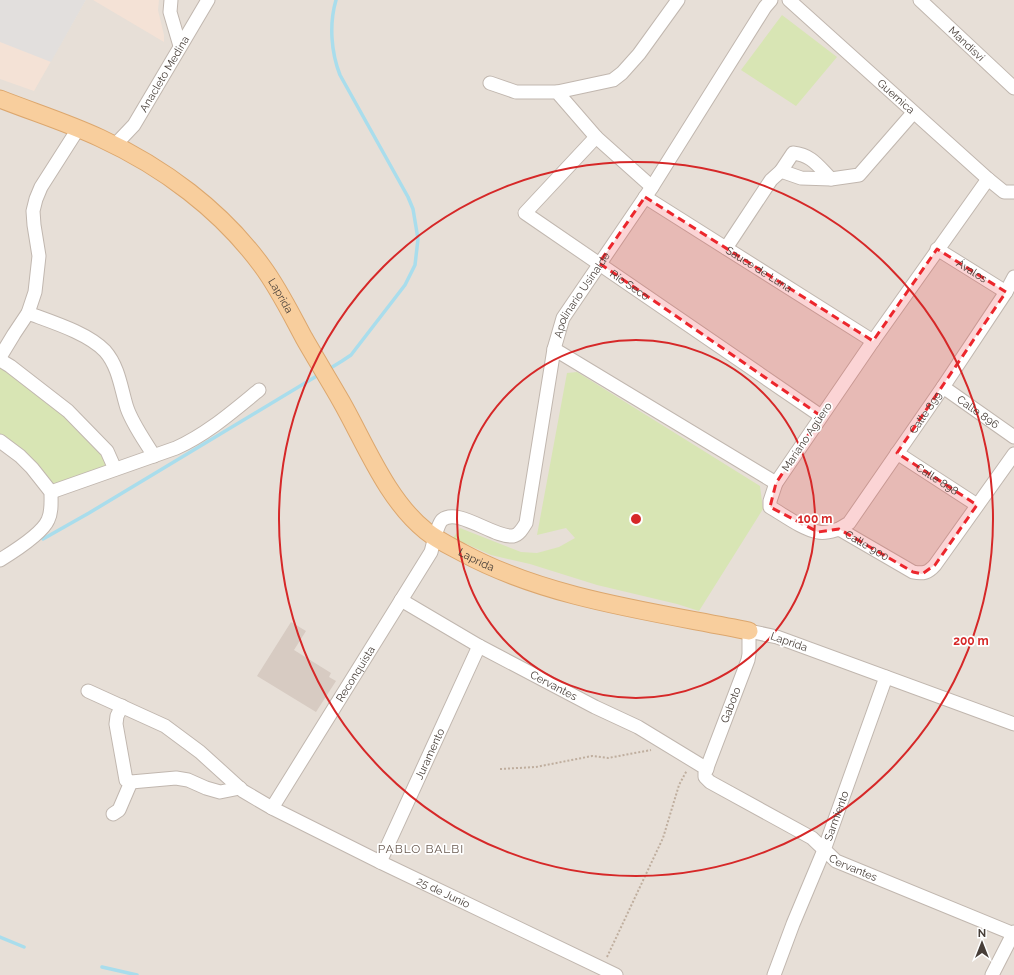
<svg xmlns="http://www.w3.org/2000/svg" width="1014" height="975" viewBox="0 0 1014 975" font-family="Raleway,sans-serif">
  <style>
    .residential { fill: #e7dfd7 }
    .commercial { fill: #f4e2d6 }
    .green { fill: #d8e5b4 }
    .parking { fill: #e2dfdd }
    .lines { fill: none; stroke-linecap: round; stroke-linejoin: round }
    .stream { stroke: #a9ddec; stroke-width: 3.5 }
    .building { fill: #d7cbc2 }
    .minor-casing { stroke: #c1b7af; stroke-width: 15 }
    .major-casing { stroke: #dca76e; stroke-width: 19 }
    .path { stroke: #bfae9e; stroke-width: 2; stroke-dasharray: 2 2; stroke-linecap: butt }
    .minor { stroke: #fff; stroke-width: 13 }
    .major { stroke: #f8ce9d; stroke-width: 17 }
    .marked { fill: #ec272d; fill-opacity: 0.2; stroke: #ec272d; stroke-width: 3; stroke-dasharray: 8 5; stroke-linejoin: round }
    .ring { fill: none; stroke: #d62828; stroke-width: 2 }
    .labels { text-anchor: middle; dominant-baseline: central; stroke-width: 3.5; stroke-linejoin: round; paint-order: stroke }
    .street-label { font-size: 11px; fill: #473e38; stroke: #fff }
    .neighbourhood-label { font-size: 12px; letter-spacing: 1px; fill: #695a50; stroke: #fff }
    .centre { fill: #d62828; stroke: #fff; stroke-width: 2 }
    .ring-label { font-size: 12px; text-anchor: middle; font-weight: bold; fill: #d62828; stroke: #fff; stroke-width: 3.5; stroke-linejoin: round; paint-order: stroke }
  </style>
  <rect width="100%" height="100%" fill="#f3eee9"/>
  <path class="residential" d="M0 0H1014V975H0Z"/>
  <path class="commercial" d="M0 0H86L34 91 0 79Z
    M93 0H159L158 10 164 35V42Z"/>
  <path class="green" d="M782 15 837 57 796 106 741 70Z
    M0 366 69 419 108 462 107 467 61 486 51 484 0 436Z
    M577 372 760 486 763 509 699 611 677 604 597 585 530 564 491 555 453 538 460 528 521 552 537 553 559 547 575 538 566 528 537 535 567 373Z"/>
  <path class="parking" d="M0 0H86L51 62 0 42Z"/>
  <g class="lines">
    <path class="stream" d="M329 369 342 361 351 355 405 285 415 265 418 239 413 209 408 197 340 75C331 52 329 24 336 0
      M43 539 89 513 320 374
      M0 937 24 947
      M102 967 137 975"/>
  </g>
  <path class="building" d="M291 622 306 631 294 650 331 673 329 677 336 681 316 712 257 676Z"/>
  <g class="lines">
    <g class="minor-casing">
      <g id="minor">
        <path d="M171 0 170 12 180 46"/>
        <path id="s1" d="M789 0 988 179 1004 192H1014"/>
        <path id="s2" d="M920 0 1014 88"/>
        <path d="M490 83 516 92H557L596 137 652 187"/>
        <path d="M557 92 613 80 622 73 639 54 678 0"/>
        <path id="s3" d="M596 137 525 213 821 416"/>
        <path id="s4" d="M115 145 134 125 208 0"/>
        <path d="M781 171 801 178 831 179 859 175 913 113"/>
        <path id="s5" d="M988 179 873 341 776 483 770 501V507C784 515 802 529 818 532 825 534 832 531 839 529L913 572C923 574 928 573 935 565L1014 454"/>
        <path id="s6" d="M645 197 873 341"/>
        <path d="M726 248 771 180 781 171 793 153C812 155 818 166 831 179"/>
        <path id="s7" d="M937 249 1006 292"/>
        <path d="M28 313C52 322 88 333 105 351 119 367 121 389 127 408 133 425 145 441 154 456"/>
        <path d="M554 349 776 483"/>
        <path d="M0 357 14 334 28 313 35 292 39 256 34 225 33 211 36 199 41 187 78 129"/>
        <path d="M0 360 10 366 68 411 107 451 115 469"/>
        <path id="s8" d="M943 387 1014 437"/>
        <path d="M0 441 20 456 32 468 51 492C51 502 52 512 48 520 42 534 13 552 0 560"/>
        <path id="s9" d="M897 453 977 505"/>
        <path d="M51 492 176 448C207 434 232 412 259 390"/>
        <path id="s10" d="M839 529 849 523 943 387 1006 292 1014 277"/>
        <path id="s11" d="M401 600 479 646 595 707 638 727 707 769"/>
        <path id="s12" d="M88 691 165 726 200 752 243 791 272 808 380 862 616 975"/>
        <path d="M122 706 117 716 116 724 126 780 131 782 176 778 188 780 206 788 220 792 240 788"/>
        <path id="s13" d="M1014 724 777 637 749 631V654L748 660 705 773V777L710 782 812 838 836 861 1014 934"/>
        <path id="s14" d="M272 808 431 552C433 545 437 525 442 520 458 507 494 538 513 536 519 535 523 528 526 523L554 349 563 318 652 187 765 7 771 0"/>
        <path d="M113 814 119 810 131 782"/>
        <path id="s15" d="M380 862 479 646"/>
        <path id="s16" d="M774 975 793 924 824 850 886 677"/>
        <path d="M992 975 1014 932"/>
      </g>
    </g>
    <g class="major-casing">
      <g id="major">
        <path id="s17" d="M0 99C33 112 68 123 100 138 163 167 221 210 262 266 279 289 291 314 304 338 316 359 329 380 341 401 365 443 387 500 426 531 437 540 450 546 463 553 548 599 655 612 749 631"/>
      </g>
    </g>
    <path class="path" d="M500 769 536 767 592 756 608 758 651 750
      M607 957 663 838 679 785 687 770"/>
    <use href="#minor" class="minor"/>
    <use href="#major" class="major"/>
  </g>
  <path class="marked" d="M645 197 873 341 937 249 1006 292 897 453 977 505 935 565 922 574 913 572 839 529 818 532 770 507 776 483 821 416 599 263Z"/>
  <g class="ring">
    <circle cx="636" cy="519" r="179"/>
    <circle cx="636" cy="519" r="357"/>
  </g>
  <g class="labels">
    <g class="street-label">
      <text stroke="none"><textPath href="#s2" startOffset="64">Mandisví</textPath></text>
      <text stroke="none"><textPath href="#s4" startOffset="87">Anacleto Medina</textPath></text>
      <text stroke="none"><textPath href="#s1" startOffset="144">Guernica</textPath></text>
      <text stroke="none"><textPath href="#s6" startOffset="135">Sauce de Luna</textPath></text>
      <text stroke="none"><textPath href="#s7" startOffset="41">Ávalos</textPath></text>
      <text stroke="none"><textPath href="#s3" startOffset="231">Río Seco</textPath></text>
      <text stroke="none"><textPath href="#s14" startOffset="667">Apolinario Usinalde</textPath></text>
      <text stroke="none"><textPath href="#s17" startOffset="351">Laprida</textPath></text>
      <text stroke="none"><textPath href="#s8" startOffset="43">Calle 896</textPath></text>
      <text stroke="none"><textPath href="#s10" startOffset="146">Calle 899</textPath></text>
      <text transform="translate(807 437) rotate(-56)">Mariano Agüero</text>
      <text stroke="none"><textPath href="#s9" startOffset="48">Calle 898</textPath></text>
      <text stroke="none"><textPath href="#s5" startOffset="504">Calle 900</textPath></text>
      <text stroke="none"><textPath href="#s17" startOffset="687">Laprida</textPath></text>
      <text transform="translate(789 642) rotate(19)">Laprida</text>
      <text stroke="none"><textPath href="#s14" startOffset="158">Reconquista</textPath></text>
      <text stroke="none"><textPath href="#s11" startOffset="175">Cervantes</textPath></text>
      <text transform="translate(731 705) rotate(-69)">Gaboto</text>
      <text stroke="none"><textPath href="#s15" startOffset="119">Juramento</textPath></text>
      <text stroke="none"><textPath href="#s16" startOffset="171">Sarmiento</textPath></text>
      <text stroke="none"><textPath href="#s13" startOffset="610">Cervantes</textPath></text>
      <text stroke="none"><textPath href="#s12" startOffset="411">25 de Junio</textPath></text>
    </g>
    <g class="neighbourhood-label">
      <text x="421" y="849">PABLO BALBI</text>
    </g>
  </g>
  <circle cx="636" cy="519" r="6" class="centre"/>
  <g class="ring-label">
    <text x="815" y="523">100 m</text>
    <text x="971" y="645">200 m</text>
  </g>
  <g transform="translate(982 943)" stroke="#ffffff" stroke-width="3" paint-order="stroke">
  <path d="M0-3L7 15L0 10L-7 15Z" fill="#473e38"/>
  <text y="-6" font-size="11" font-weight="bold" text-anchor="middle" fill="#473e38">N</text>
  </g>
</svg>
